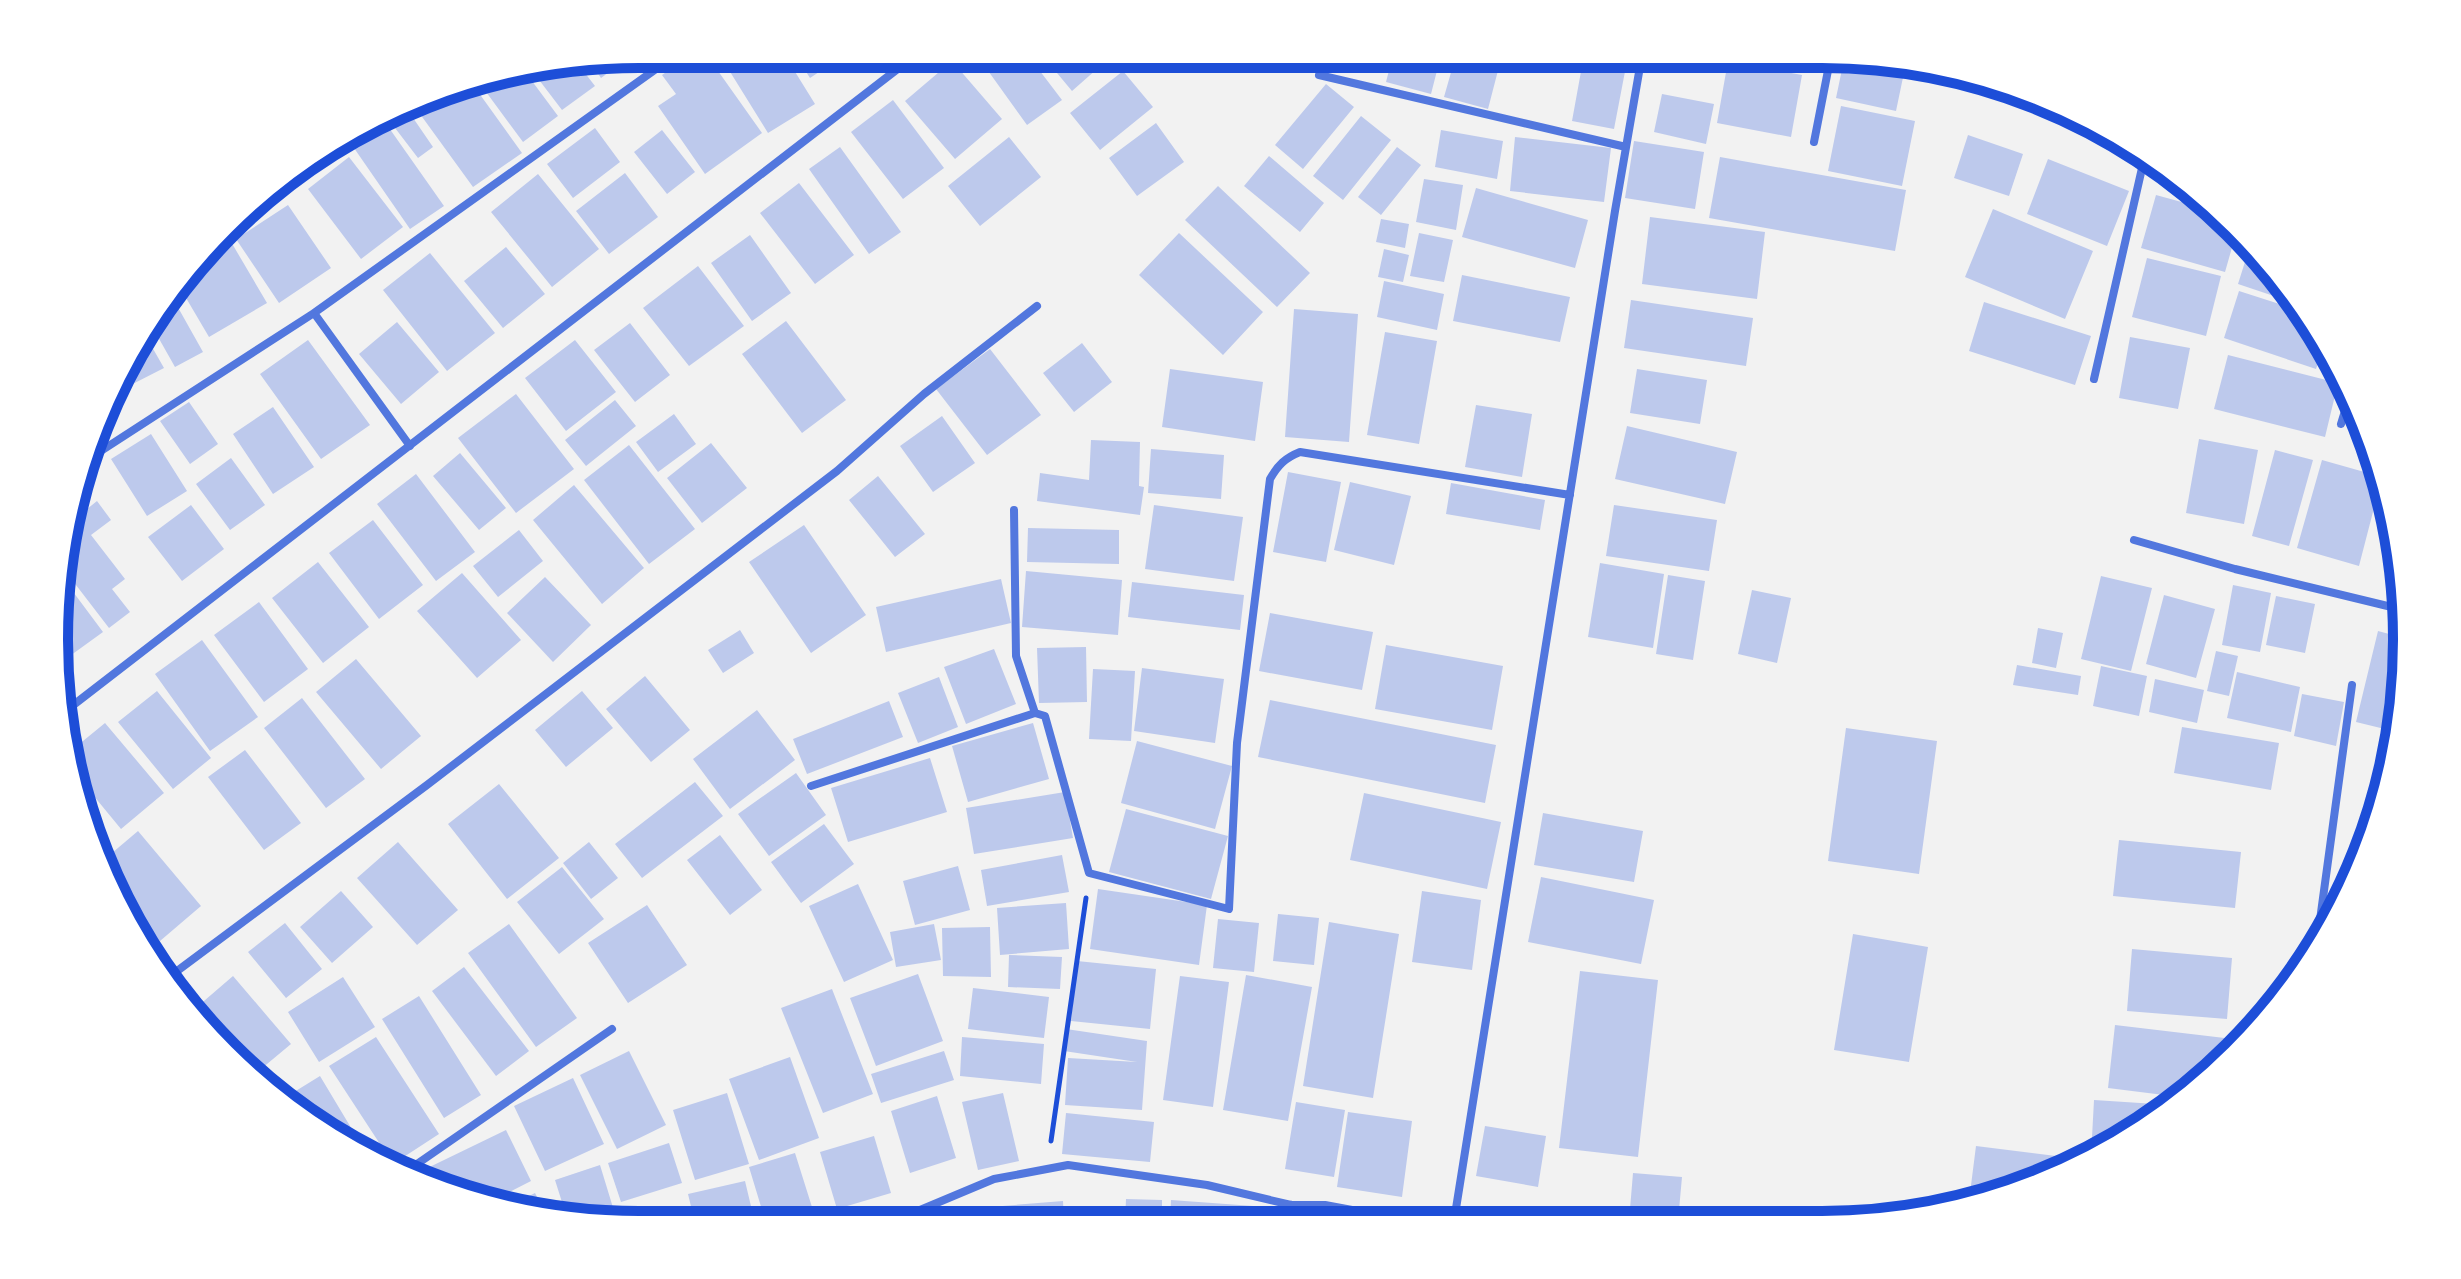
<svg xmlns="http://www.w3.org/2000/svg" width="2461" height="1279" viewBox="0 0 2461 1279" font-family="'DM Sans',sans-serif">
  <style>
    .building { fill: #bdc9ec }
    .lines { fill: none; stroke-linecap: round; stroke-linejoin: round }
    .path { stroke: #1d4ed8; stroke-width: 5 }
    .minor { stroke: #5277de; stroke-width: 8 }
    .rim { fill: none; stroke: #1d4ed8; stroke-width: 10 }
  </style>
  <rect width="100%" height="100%" fill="#f2f2f2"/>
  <path class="building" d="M692 54H706L762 133 705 174 658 106 676 94 662 75Z
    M719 54H784L815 104 768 133Z
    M795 54H846L810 78Z
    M976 54H1027L1062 100 1027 125Z
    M1067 54H1114L1072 91 1052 67Z
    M1393 55H1441L1431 94 1386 82Z
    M1456 55H1502L1488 109 1444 97Z
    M1584 55 1627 61 1614 129 1572 121Z
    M1781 55H1820L1818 64Z
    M1845 55 1906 63 1896 111 1836 98Z
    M625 56 627 59 601 78 590 62Z
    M952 61 1002 119 955 159 905 101Z
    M1728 61 1802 75 1791 137 1717 123Z
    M578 64 595 86 562 110 533 72Z
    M1123 71 1153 107 1100 150 1070 113Z
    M526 73 558 116 523 142 478 81Z
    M471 82 522 153 473 187 420 114 463 83Z
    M1326 84 1354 107 1303 169 1275 145Z
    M1662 94 1714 104 1706 144 1654 132Z
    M893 100 944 168 903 199 851 132Z
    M1841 106 1915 121 1902 186 1828 171Z
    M409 112 433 147 418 158 392 124Z
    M1361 116 1391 140 1343 200 1313 176Z
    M1156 123 1184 162 1137 196 1109 158Z
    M387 125 444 206 410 229 354 148Z
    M595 128 620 162 573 198 547 164Z
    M662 130 695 172 667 194 634 152Z
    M1441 130 1503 141 1497 179 1435 167Z
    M1968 135 2023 154 2009 196 1954 178Z
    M1009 137 1041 177 980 226 948 186Z
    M1515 137 1611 148 1604 202 1510 191Z
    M1634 141 1704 152 1695 209 1625 198Z
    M840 147 901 232 869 254 809 169Z
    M1397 147 1421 165 1381 215 1358 197Z
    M1269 156 1324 203 1300 232 1244 186Z
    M349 157 403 227 361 259 308 189Z
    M1720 157 1906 190 1895 251 1709 218Z
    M2048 159 2129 191 2107 246 2027 214Z
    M625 173 658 217 609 254 576 211Z
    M538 174 599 249 552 287 491 212Z
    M1424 179 1463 185 1456 230 1416 222Z
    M799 183 854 255 815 284 760 213Z
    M1218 186 1310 273 1277 307 1185 220Z
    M1476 188 1588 220 1575 268 1462 237Z
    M2156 195 2218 212 2237 230 2225 272 2141 248Z
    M288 205 331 268 279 303 236 239Z
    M1993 209 2093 251 2065 319 1965 277Z
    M1650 217 1765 232 1757 299 1642 284Z
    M1381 219 1409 224 1405 248 1376 242Z
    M1179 233 1263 312 1223 355 1139 275Z
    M1419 233 1453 240 1444 282 1410 276Z
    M227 235 267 303 209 337 179 286Z
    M750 235 791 293 752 321 711 263Z
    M2250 246 2262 254 2298 304 2238 284Z
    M506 247 545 294 503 328 464 281Z
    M1384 249 1409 255 1403 282 1378 277Z
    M430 253 495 333 447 371 383 290Z
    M2147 258 2221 276 2206 336 2132 317Z
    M698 266 744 326 689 366 643 308Z
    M1462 275 1570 297 1560 342 1453 321Z
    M1384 281 1444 294 1437 330 1377 317Z
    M2239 291 2304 312 2325 342 2316 369 2224 338Z
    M171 295 203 352 175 367 149 321Z
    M1631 300 1753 318 1746 366 1624 348Z
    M1984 302 2091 336 2075 385 1969 351Z
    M1294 309 1358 314 1349 442 1285 437Z
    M786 321 846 400 802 433 742 354Z
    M397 322 439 372 401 404 359 354Z
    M630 323 670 375 635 402 594 350Z
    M1385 332 1437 341 1419 444 1367 435Z
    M144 333 164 368 117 392Z
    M2130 337 2190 348 2178 409 2119 398Z
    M308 340 370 425 321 459 260 374Z
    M575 340 616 392 566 431 525 378Z
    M1082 343 1112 382 1074 412 1043 373Z
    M990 349 1041 415 987 455 936 389Z
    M2228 355 2338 383 2325 437 2214 409Z
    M1170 369 1263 382 1255 441 1162 427Z
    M1637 369 1707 380 1700 424 1630 413Z
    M516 394 574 469 516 513 458 438Z
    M615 400 636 426 586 466 565 440Z
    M189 402 218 444 190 464 160 421Z
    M1476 405 1532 414 1522 477 1465 467Z
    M273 407 314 467 273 494 233 434Z
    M674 414 696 444 658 472 636 442Z
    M942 416 975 463 933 492 900 446Z
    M1627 426 1737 452 1725 504 1615 479Z
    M151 434 187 491 147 516 111 459Z
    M2199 439 2258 450 2244 524 2186 513Z
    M2370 439 2376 452 2380 469 2364 465Z
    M1091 440 1140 442 1139 486 1144 487 1140 515 1037 501 1040 473 1089 480Z
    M711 443 747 488 702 523 667 478Z
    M629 445 695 529 649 564 584 480Z
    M1151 449 1224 455 1221 499 1148 493Z
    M2275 450 2313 460 2289 546 2252 536Z
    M460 453 506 508 479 530 433 476Z
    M231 458 265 505 230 530 196 484Z
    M2322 460 2382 477 2359 566 2297 548Z
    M1288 472 1341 482 1326 562 1273 552Z
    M416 474 475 552 436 581 377 504Z
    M878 476 925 534 895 557 849 500Z
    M1350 482 1411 496 1394 565 1334 550Z
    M1451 483 1545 500 1540 530 1446 514Z
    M574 485 644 568 602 604 533 520Z
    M97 501 111 520 91 535 125 579 112 589 130 612 109 628 66 572 71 522Z
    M191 505 224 549 182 581 148 537Z
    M1154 505 1243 517 1234 581 1145 569Z
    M1614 505 1717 520 1709 571 1606 556Z
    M373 520 423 585 379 619 329 553Z
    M804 525 866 615 811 653 749 562Z
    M1028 528 1119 530V564L1027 562Z
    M519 530 543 561 498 597 473 566Z
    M318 562 369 627 323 663 272 598Z
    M1600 563 1664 574 1653 648 1588 637Z
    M1026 571 1122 580 1118 635 1022 627Z
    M462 573 521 640 477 678 417 611Z
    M1668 575 1705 581 1693 660 1656 654Z
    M2101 576 2152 588 2131 671 2081 659Z
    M545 577 591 625 553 662 507 613Z
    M1001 579 1011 623 886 652 876 607Z
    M65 581 103 632 56 666 62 612Z
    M1132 582 1244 595 1240 630 1128 617Z
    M2233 585 2271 593 2260 652 2222 645Z
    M1752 590 1791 598 1777 663 1738 654Z
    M2164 595 2215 609 2196 678 2146 664Z
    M2276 596 2315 604 2305 653 2266 645Z
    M259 602 308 669 264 702 214 635Z
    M1270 613 1373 632 1362 690 1259 671Z
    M2038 628 2063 633 2056 668 2032 663Z
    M740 630 754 653 723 673 708 650Z
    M2378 631 2404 638 2406 678 2397 732 2356 722Z
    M202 640 258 717 210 751 155 674Z
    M1386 645 1503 666 1492 730 1375 709Z
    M1086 647 1087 702 1039 703 1037 648Z
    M994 649 1016 704 966 724 944 667Z
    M2216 651 2238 656 2229 696 2207 691Z
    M356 659 421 736 381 769 316 692Z
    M2017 665 2081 676 2078 695 2013 685Z
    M2101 666 2147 676 2139 716 2093 706Z
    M1142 668 1224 679 1215 743 1134 731Z
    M1093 669 1135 671 1131 741 1089 739Z
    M2237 672 2300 687 2291 732 2227 718Z
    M645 676 690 730 651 762 606 709Z
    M939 677 958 727 918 743 898 693Z
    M2155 679 2204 690 2197 723 2149 712Z
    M157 691 211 758 173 789 118 722Z
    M582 691 613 728 566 767 535 730Z
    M2302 694 2344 702 2336 746 2294 736Z
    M302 698 365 779 326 808 264 728Z
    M1270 700 1496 745 1485 803 1258 757Z
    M889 701 903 737 807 774 793 739Z
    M757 710 795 760 730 809 693 759Z
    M105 723 164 793 121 829 79 778 72 750Z
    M1033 723 1049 779 968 802 952 746Z
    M2182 727 2279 743 2271 790 2174 773Z
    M1846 728 1937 741 1919 874 1828 861Z
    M1137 741 1232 766 1215 829 1121 803Z
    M245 750 301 823 264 850 208 777Z
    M930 758 947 812 848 842 831 788Z
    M796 773 826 815 769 856 738 814Z
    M695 782 723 816 642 878 615 844Z
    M499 784 559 858 507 899 448 824Z
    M1065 792 1073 838 974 854 966 808Z
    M1364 793 1501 822 1487 889 1350 860Z
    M1126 809 1228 836 1211 899 1109 872Z
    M87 813 103 834 93 841Z
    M1543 813 1643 831 1634 882 1534 865Z
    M824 824 854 864 801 903 771 862Z
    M138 831 201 906 160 941 107 879 99 864Z
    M720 835 762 890 730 915 687 860Z
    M2119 840 2241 852 2235 908 2113 896Z
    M398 842 458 910 417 945 357 878Z
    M589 842 618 878 591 899 563 863Z
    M1062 855 1069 892 987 906 981 870Z
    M958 866 970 910 915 925 903 881Z
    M562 867 604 919 559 954 517 902Z
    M1541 877 1654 900 1641 964 1528 942Z
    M858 884 893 960 844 982 809 906Z
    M1098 889 1207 905 1199 965 1090 949Z
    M341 891 373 927 332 963 300 927Z
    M1422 891 1481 900 1472 970 1412 962Z
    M1066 903 1069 949 1000 955 997 908Z
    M647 905 687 965 628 1003 588 943Z
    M1278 914 1319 918 1314 965 1273 961Z
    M1218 919 1259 923 1254 972 1213 968Z
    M1329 922 1399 934 1373 1098 1303 1086Z
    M285 923 322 969 286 998 248 952Z
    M509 924 577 1018 536 1047 468 953Z
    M934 924 941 960 896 967 890 932Z
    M990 927 991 977 943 976 942 928Z
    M1853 934 1928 947 1909 1062 1834 1050Z
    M2132 949 2232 958 2227 1019 2127 1011Z
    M1009 955 1062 957 1060 989 1008 987Z
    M1077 961 1156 969 1150 1029 1071 1021Z
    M464 967 529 1051 496 1076 432 991Z
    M1580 971 1658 980 1638 1157 1559 1148Z
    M918 974 943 1041 876 1066 850 998Z
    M1246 975 1312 987 1288 1121 1223 1110Z
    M233 976 291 1044 255 1074 197 1007Z
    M1180 976 1229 982 1213 1107 1163 1100Z
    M343 977 375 1027 319 1062 288 1012Z
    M973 988 1049 997 1044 1038 968 1029Z
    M832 989 873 1094 823 1113 781 1008Z
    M419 996 481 1095 444 1118 382 1019Z
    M2115 1025 2233 1039 2231 1053 2180 1097 2108 1088Z
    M1066 1029 1147 1041 1142 1110 1065 1105 1068 1058 1137 1062 1064 1051Z
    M376 1037 439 1134 393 1164 329 1066Z
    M962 1037 1044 1044 1041 1084 960 1076Z
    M629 1051 666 1125 617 1149 580 1075Z
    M944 1051 954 1080 881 1103 871 1074Z
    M790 1057 819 1138 759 1160 729 1079Z
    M320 1076 368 1156 286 1097Z
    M573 1078 604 1144 545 1171 514 1106Z
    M727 1093 749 1164 695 1180 673 1110Z
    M1003 1093 1019 1161 978 1170 962 1102Z
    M937 1096 956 1158 910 1173 891 1111Z
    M2094 1100 2171 1105 2147 1126 2091 1156Z
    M1296 1102 1345 1110 1334 1177 1285 1169Z
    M1348 1112 1412 1121 1402 1197 1337 1187Z
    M1066 1113 1154 1122 1150 1162 1062 1154Z
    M1485 1126 1546 1136 1538 1187 1476 1176Z
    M506 1130 531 1181 486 1204 411 1176Z
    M874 1136 891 1193 837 1209 820 1152Z
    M669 1143 682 1183 621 1202 608 1163Z
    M1976 1146 2080 1159 2079 1162 2045 1181 1969 1201Z
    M795 1153 817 1223H766L749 1167Z
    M600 1165 618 1224 567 1218 555 1180Z
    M1633 1173 1682 1177 1678 1221H1629Z
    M745 1181 755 1223H695L688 1194Z
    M535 1193 546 1215 505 1208Z
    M1126 1199 1162 1200V1222H1125Z
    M1171 1200 1267 1207 1266 1222H1170Z
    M1063 1201 1064 1222 991 1223 990 1207Z
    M682 1206 687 1224H633L632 1219Z
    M1079 1207 1119 1212 1118 1222H1077Z
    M1464 1207 1534 1215 1533 1221H1463Z"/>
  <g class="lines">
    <path class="path" d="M1051 1141 1086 898"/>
    <path class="minor" d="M1319 75 1626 147
      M1814 142 1831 55
      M314 313 410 446
      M2094 379 2145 155
      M2341 424 2350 395
      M87 460 314 313 677 54
      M1014 510 1016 656 1035 713
      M2134 540 2235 569 2404 610
      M63 713 917 54
      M811 786 1035 713 1045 716 1089 873 1229 909 1237 743 1270 479C1278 465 1285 458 1300 452L1570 495
      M2317 942 2352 685
      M165 980 427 785 837 471 924 394 1037 306
      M404 1173 612 1029
      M1291 1205 1301 1222
      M1454 1221 1615 211 1642 55
      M889 1223 994 1179 1068 1165 1207 1185 1291 1205H1325L1352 1210 1391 1221"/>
  </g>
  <path d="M0 0H2461V1279H0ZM639 68H1822A571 571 0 0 1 2393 639V640A571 571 0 0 1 1822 1211H639A571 571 0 0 1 68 640V639A571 571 0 0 1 639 68Z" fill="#fff" fill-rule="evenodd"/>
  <path class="rim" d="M639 68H1822A571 571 0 0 1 2393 639V640A571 571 0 0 1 1822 1211H639A571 571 0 0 1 68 640V639A571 571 0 0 1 639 68Z"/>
</svg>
